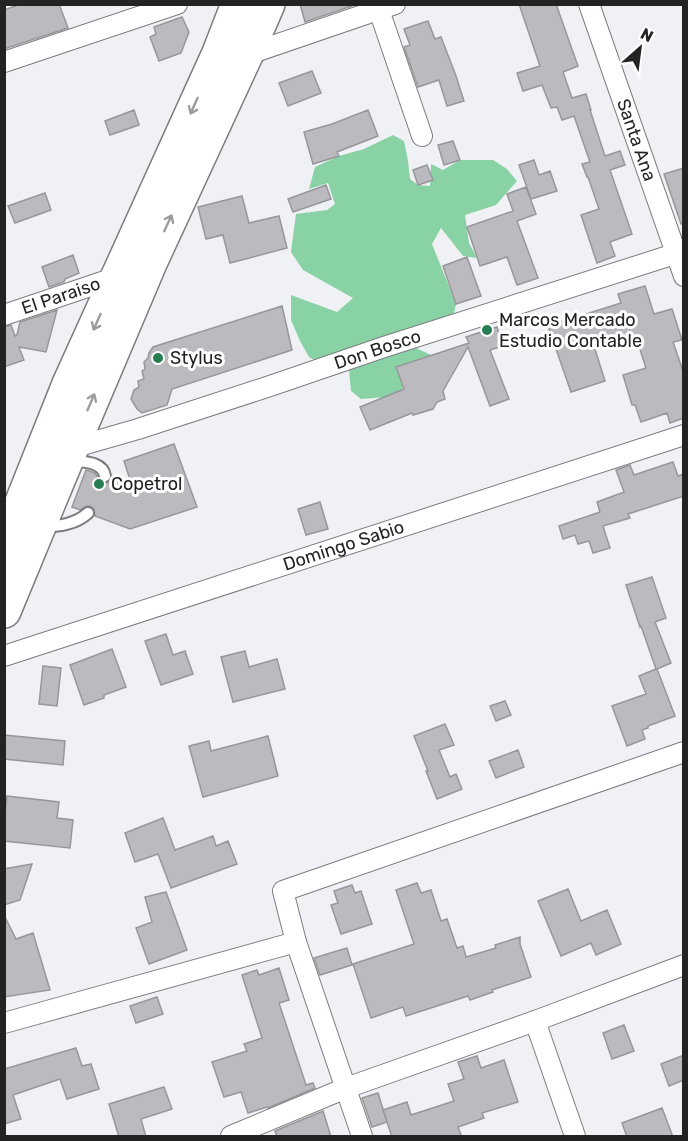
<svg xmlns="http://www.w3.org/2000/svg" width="688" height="1141" viewBox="0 0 688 1141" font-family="Rubik,sans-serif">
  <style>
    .forest { fill: #88d2a6 }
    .building { fill: #bbbbbf; stroke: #97979b; stroke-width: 1.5 }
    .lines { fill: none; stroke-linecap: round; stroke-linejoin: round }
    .lane-casing { stroke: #7d7d81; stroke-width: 14 }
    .street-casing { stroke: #7d7d81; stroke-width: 22 }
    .highway-casing { stroke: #7d7d81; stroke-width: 36 }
    .lane { stroke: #fff; stroke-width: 10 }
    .street { stroke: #fff; stroke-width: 20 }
    .highway { stroke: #fff; stroke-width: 33 }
    .oneway { stroke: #9c9c9c }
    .poi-dot { fill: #277e52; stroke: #fefeff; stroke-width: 2 }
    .labels { text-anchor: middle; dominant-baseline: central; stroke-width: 6; stroke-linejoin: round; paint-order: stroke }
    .street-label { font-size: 18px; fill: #232324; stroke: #fefeff }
    .poi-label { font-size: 18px; fill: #232324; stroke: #fefeff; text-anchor: start }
  </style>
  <rect width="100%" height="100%" fill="#f0f1f5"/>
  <path class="forest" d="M393 135 404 141 408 161 410 179 418 185 430 186 431 164 443 170 460 160H493L507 169 517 181 496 205 465 215 469 243 477 258 463 256 441 228 432 244 456 304 453 318 414 347 431 355 397 367 403 385 401 396 361 399 351 391 348 359 319 362 309 357 300 341 291 320V295L337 312 353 298 303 270 291 252 296 214 327 210 335 204 328 183 309 189 315 167 339 156 364 149Z"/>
  <path class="building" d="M21 4H59L68 28 4 49V10Z
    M300 4H352V6L305 22Z
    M519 4H556L578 66 563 72 572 98 586 94 591 110H590L605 156 620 151 625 165 610 170 632 234 610 242 615 256 597 263 581 215 599 209 588 177H587L582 164 590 162 574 116 562 120 557 107 551 108 542 85 523 91 517 73 540 66Z
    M182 17 189 32 181 53 159 61 150 37 156 34 154 27Z
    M428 21 435 39 441 37 456 76 464 101 447 106 439 80 418 87 404 47 410 45 404 29Z
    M312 71 321 93 288 106 279 83Z
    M134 110 139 125 110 135 105 121Z
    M368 110 378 136 337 152 339 156 313 164 304 132 332 124Z
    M453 141 460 160 444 165 438 145Z
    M534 160 539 175 550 171 557 191 531 199 519 165Z
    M427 165 433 180 418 185 413 170Z
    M684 168V224H681L664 174Z
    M326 185 331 199 293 212 288 199Z
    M526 187 536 214 517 221 538 278 517 285 507 257 480 266 467 227 513 211 507 194Z
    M45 193 51 210 15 223 8 206Z
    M242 196 249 223 279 216 287 248 230 263 223 235 206 239 198 207Z
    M73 255 79 273 65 279 64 282 49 287 42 267Z
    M467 257 481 296 456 304 443 266Z
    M645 286 654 314 672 309 682 340 673 342 684 374V418L670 423 667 413 641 422 635 405H632L623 375 646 368 637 340 633 341 632 337 622 340 621 338 594 346 605 381 571 392 548 326 621 303 618 294Z
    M282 306 292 350 172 389 167 405 142 413 137 409 131 399 134 390 139 387 138 381 144 379 142 371 145 369 144 362 148 358 149 353 153 347Z
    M57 310 46 352 19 347 24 360 4 367V327L11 325 15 336 17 335 20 322Z
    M497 327 503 346 490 350 509 399 490 406 468 347 443 391 445 399 437 402 433 409 413 415 412 413 370 430 360 407 404 389 396 367 469 343 466 337Z
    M174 444 197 507 130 529 95 516 94 509 90 506H86L80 510 72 507 86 470 95 473 100 481 103 483H108L112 478 132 486 124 461Z
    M673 462 678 476 684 474V496L628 514 630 518 603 526 610 548 593 553 589 541 578 544 575 535 563 539 559 526 600 512 597 502 624 492 616 470 630 465 634 475Z
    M320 502 328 529 306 535 298 509Z
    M652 577 666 618 655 622 671 663 657 669 675 716 648 726V728L642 730 645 739 627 746 612 706 646 694 639 676 656 669 641 626 640 627 626 585Z
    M166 634 173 655 185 651 193 674 161 685 145 641Z
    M112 649 126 687 104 695V698L84 705 70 665Z
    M245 651 249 667 277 659 285 689 233 702 221 657Z
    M43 666 61 668 57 706 39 704Z
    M505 701 511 715 496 721 490 706Z
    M445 724 454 745 439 750 450 777 456 774 462 789 437 799 426 771H428L414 736Z
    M4 735 65 741 63 765 4 759Z
    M268 736 278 776 203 797 189 746 209 741 211 751Z
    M518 750 524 767 496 778 489 761Z
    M7 796 59 802 57 818 73 820 70 848 4 841V820Z
    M163 818 175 850 213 836 216 846 228 841 237 864 171 888 158 854 135 862 125 833Z
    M32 864 20 900 4 905V869Z
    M417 883 421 893 431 890 441 921 447 919 457 948 463 946 466 957 496 948 495 945 520 937V944L531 977 492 990 493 992 470 1000 468 996 406 1016 403 1007 371 1018 353 964 414 944 396 890Z
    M352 885 355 893 361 891 372 924 341 934 331 905 338 903 334 891Z
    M568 889 581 921 607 910 621 944 596 955 591 943 561 956 538 901Z
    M166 892 187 950 149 964 136 928 152 922 145 897Z
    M4 915 16 939 33 933 50 990 4 997Z
    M347 948 352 965 320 975 314 958Z
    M279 968 289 1000 279 1003 306 1085 313 1083 315 1088 268 1108 267 1107 248 1113 241 1092 224 1097 212 1062 247 1051 244 1044 262 1038 242 975 257 970 259 975Z
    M157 997 163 1014 136 1023 130 1006Z
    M624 1025 634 1051 612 1059 603 1033Z
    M76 1048 82 1066 91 1064 99 1089 67 1099 60 1079 13 1095 21 1119 4 1124V1069Z
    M684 1055V1080L669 1086 661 1064Z
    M477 1056 481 1068 504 1060 518 1102 482 1113 484 1118 458 1127 462 1137H392L383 1110 407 1102 411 1115 454 1101 448 1084 464 1079 458 1062Z
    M164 1087 172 1109 141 1119 146 1137H119L109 1104Z
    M378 1093 387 1122 372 1127 362 1098Z
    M662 1108 673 1137H627L622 1123Z
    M323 1111 331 1137H277L275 1131Z"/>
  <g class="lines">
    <g class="lane-casing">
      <path id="lane" d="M70 460C82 462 103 461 105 476
        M44 527C60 526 76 524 88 513"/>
    </g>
    <g class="street-casing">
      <g id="street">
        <path id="s1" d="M589 4 684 276"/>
        <path d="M379 10 422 136"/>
        <path d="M241 55H246L395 4"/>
        <path d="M4 62 177 4"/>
        <path id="s2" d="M4 315 117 277"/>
        <path id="s3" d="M72 448 138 429 270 386 384 347 684 251"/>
        <path id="s4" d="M4 656 684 435"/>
        <path d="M535 1021 575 1136"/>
        <path d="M4 1023 296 942"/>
        <path d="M231 1136 346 1088 535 1021 684 965"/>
        <path d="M362 1136 296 942 283 891 684 752"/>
      </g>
    </g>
    <g class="highway-casing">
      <path id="highway" d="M4 547 69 384 219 53 238 4
        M4 611 59 478 150 263 246 55 268 4"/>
    </g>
    <use href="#lane" class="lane"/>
    <use href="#street" class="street"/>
    <use href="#highway" class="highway"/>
  </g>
  <defs><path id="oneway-shaft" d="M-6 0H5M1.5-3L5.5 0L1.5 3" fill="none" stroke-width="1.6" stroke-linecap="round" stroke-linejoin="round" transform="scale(1.5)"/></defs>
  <g class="oneway">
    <use href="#oneway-shaft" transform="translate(194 106) rotate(114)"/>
    <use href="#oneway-shaft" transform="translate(168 223) rotate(-65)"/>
    <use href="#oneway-shaft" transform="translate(97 322) rotate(114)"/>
    <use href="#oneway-shaft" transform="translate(91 402) rotate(-67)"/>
  </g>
  <g class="poi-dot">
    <circle cx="487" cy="330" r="6"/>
    <circle cx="158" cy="358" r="6"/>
    <circle cx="99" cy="484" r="6"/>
  </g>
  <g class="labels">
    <g class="street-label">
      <text stroke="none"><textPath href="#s1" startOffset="144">Santa Ana</textPath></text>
      <text stroke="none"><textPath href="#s2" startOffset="60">El Paraiso</textPath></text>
      <text stroke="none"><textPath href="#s3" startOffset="321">Don Bosco</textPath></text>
      <text stroke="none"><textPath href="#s4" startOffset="357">Domingo Sabio</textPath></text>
    </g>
    <g class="poi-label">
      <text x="499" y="320">Marcos Mercado<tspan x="499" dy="21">Estudio Contable</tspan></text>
      <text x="170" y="358">Stylus</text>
      <text x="111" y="484">Copetrol</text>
    </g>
  </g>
  <rect width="688" height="1141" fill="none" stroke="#232324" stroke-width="12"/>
  <g transform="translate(640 48) rotate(28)" stroke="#fefeff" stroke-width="4.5" paint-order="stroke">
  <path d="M0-4.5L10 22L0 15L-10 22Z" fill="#232324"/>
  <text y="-9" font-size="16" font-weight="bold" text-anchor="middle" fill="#232324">N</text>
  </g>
</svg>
